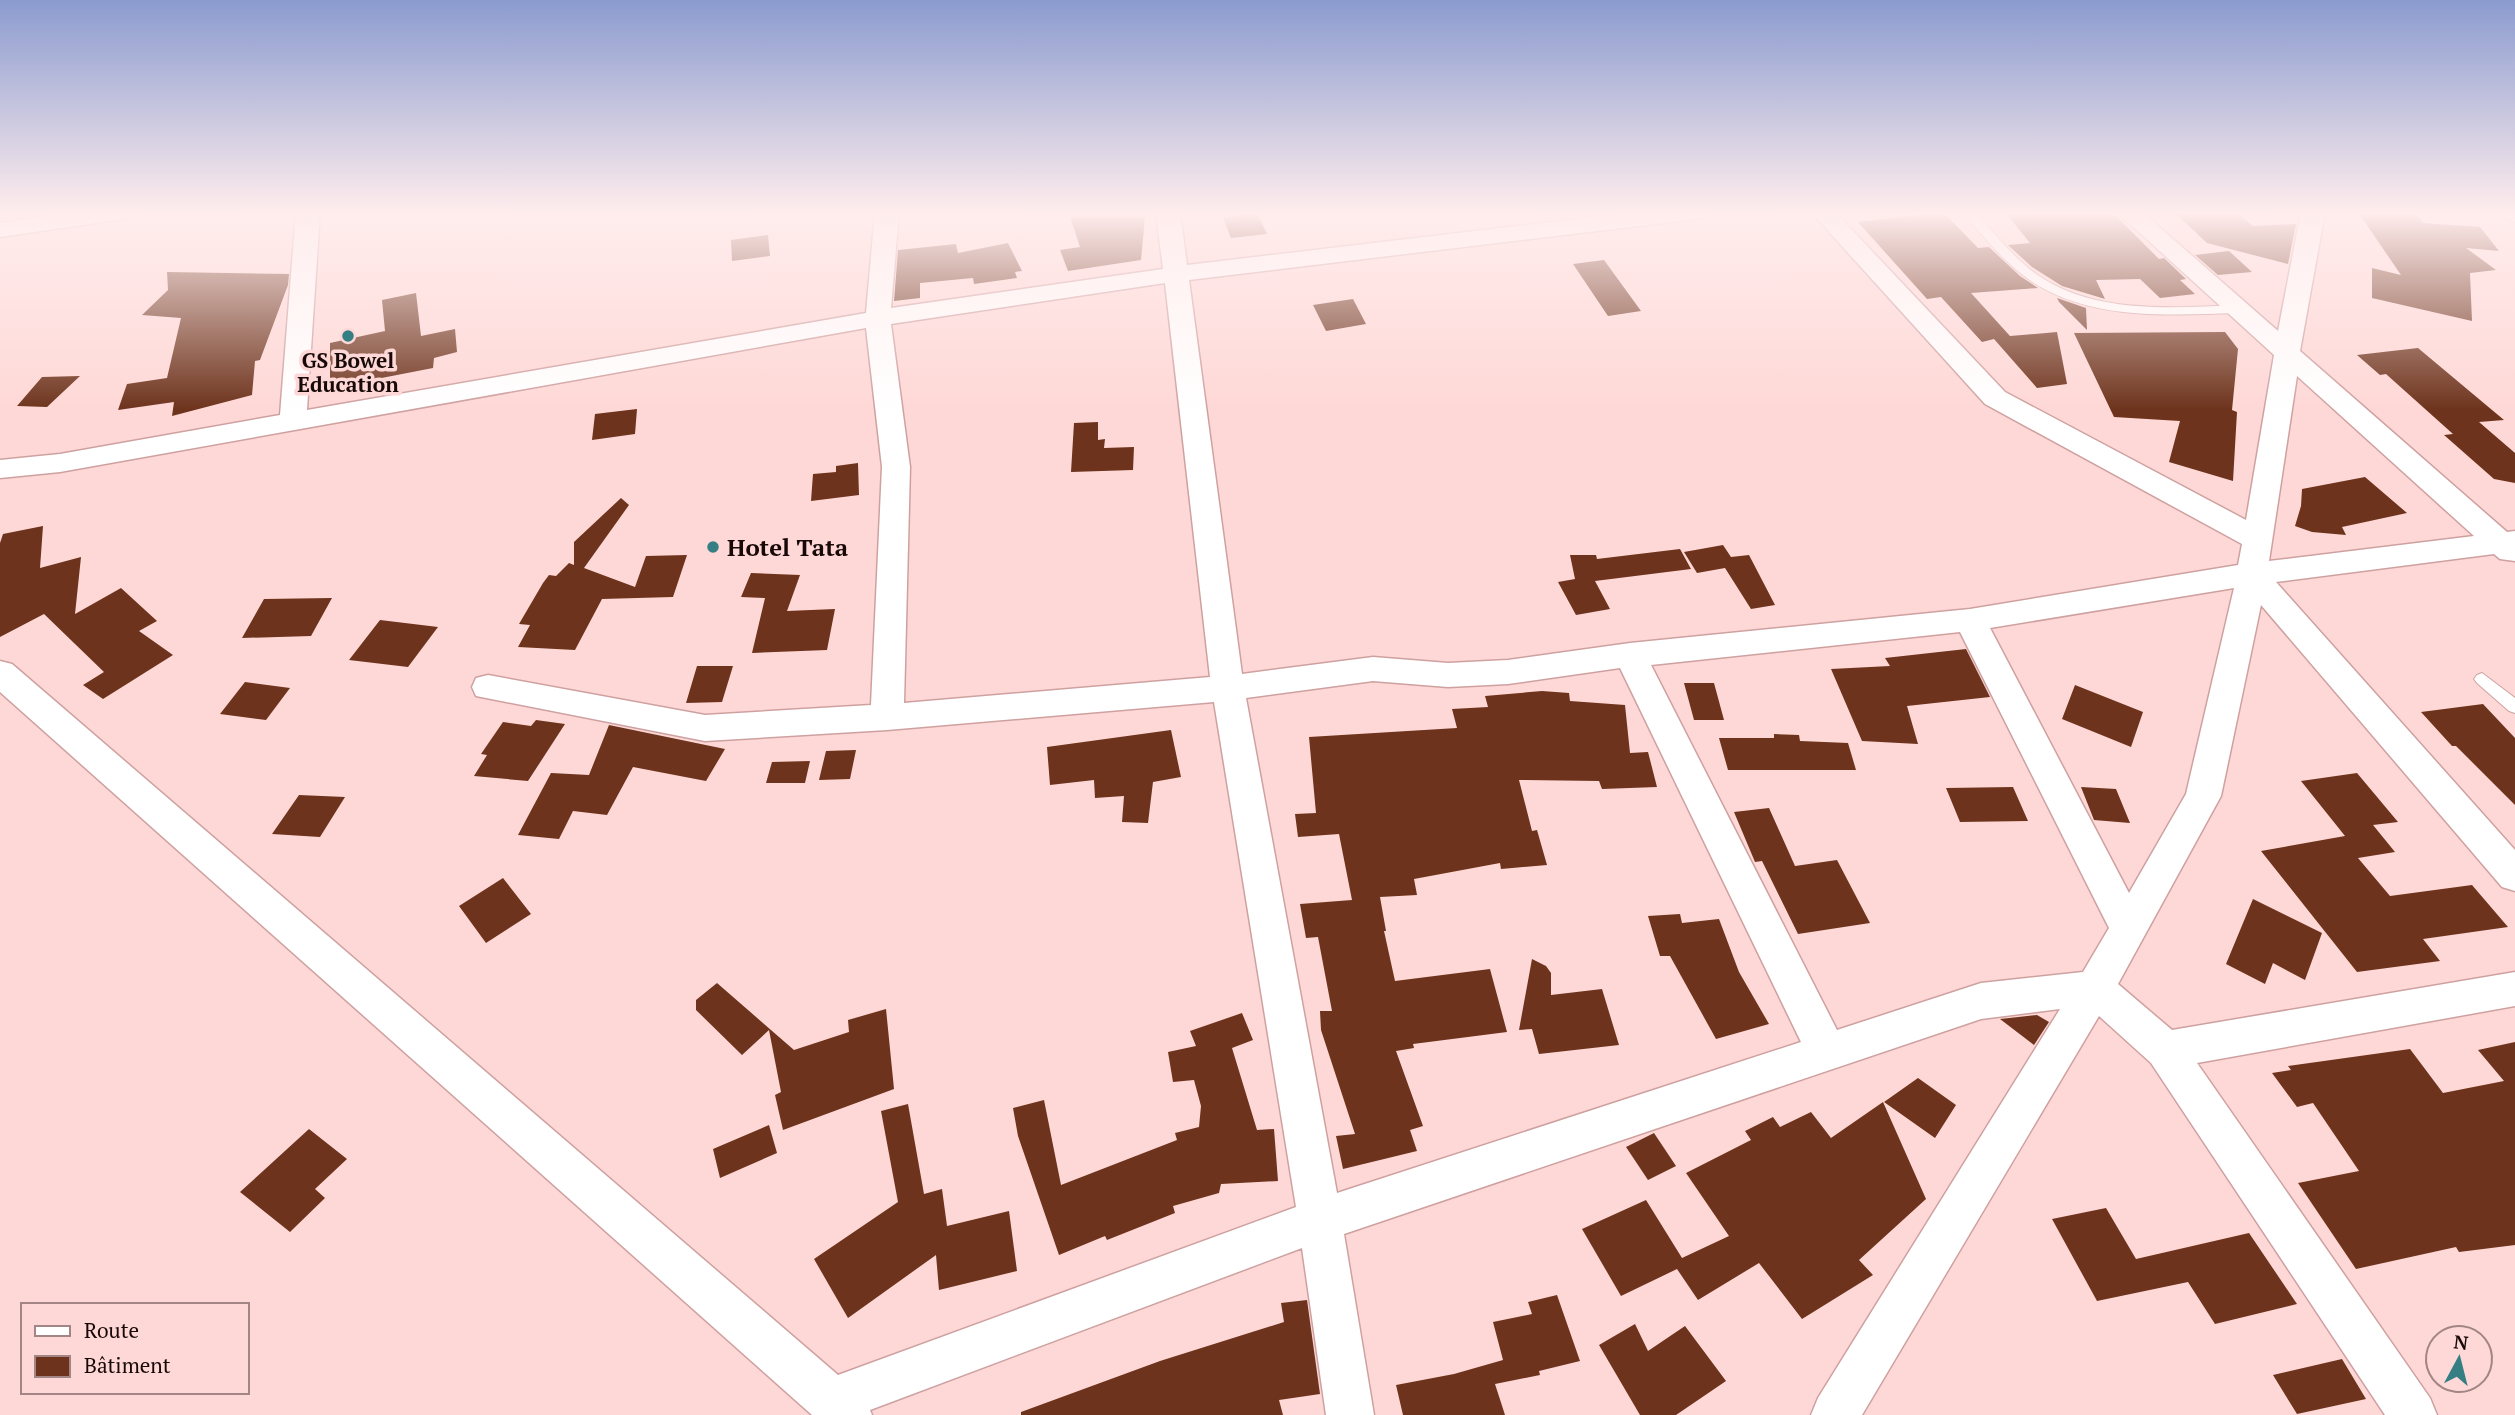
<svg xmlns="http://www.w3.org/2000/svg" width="2515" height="1415" viewBox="0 0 2515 1415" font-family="'PT Serif',serif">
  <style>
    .building { fill: #6d331c }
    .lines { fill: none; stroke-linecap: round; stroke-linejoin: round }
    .lane-casing { stroke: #cea1a0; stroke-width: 2 }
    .street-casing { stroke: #cea1a0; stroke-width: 3 }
    .lane { fill: #fff; fill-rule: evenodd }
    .street { fill: #fff; fill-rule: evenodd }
    .poi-dot { fill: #357e83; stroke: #fed8d6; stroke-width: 2.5 }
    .labels { text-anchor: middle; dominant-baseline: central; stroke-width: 7; stroke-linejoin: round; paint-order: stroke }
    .far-poi-label { font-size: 21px; font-weight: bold; fill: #170908; stroke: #fed8d6 }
    .poi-label { font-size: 24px; font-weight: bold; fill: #170908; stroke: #fed8d6; text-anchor: start }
  </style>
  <rect width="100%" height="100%" fill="#fed8d6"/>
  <path class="building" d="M1943 212 1978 248 1989 247 2020 276 2038 288 1971 293 2010 336 2057 332 2067 384 2037 388 1994 339 1982 342 1941 297 1927 299 1858 222Z
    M2005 212H2112L2159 259 2164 258 2186 279 2180 280 2195 294 2160 298 2140 279 2096 280 2105 299 2062 286 2032 267 2008 245 2030 243Z
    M2174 212H2236L2253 226 2296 224 2288 264 2207 243Z
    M2358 212H2415L2423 223 2480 227 2499 251 2466 248 2496 270 2470 273 2472 321 2372 298V268L2401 275Z
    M1257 213 1267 234 1231 238 1223 218Z
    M1070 217H1145L1141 260 1068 271 1060 250 1080 247Z
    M768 235 770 256 732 261 731 240Z
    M1008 243 1022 271 1015 272 1017 278 974 284 973 278 920 283V298L894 301 898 250 956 244 958 253Z
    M2229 251 2252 272 2218 275 2195 255Z
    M1604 260 1641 311 1608 316 1573 264Z
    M167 272 289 274 288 285 260 360 255 361 252 395 172 416 174 402 118 410 127 384 167 378 181 318 142 315 168 290Z
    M416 293 421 336 455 329 457 352 434 358 433 368 330 388V343L385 331 382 300Z
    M2057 298 2086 308 2087 330 2059 302Z
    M1353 299 1366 324 1326 331 1313 305Z
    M2225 332 2238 349 2232 410 2237 412 2233 481 2169 462 2180 421 2114 417 2074 333Z
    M2418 348 2504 420 2479 422 2515 453V483L2494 479 2444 435 2453 434 2386 374 2380 375 2357 355Z
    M80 376 47 407 17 406 42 377Z
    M637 409 635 434 592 440 595 414Z
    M1098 422V440L1105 439 1104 448 1134 447 1133 470 1071 472 1074 423Z
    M858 463 859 495 811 501 813 474 836 472V466Z
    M2365 477 2407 513 2342 527 2346 535 2312 532 2295 526 2301 506 2302 489Z
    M621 498 629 505 584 568 635 587 646 556 687 555 673 597 602 599 575 650 518 647 530 625 519 624 543 583 549 575 556 576 569 563 574 565V542Z
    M43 526 40 568 81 557 75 614 121 588 157 621 139 631 173 655 103 699 83 685 104 672 44 614 0 637V543L3 534Z
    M1723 545 1731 557 1749 555 1775 605 1751 609 1725 568 1697 573 1684 552Z
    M1680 549 1691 569 1595 581 1610 609 1576 615 1558 582 1575 579 1570 555H1596L1597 559Z
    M751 573 800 575 787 611 835 609 827 650 752 653 765 598 741 597Z
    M332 598 311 636 242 638 264 599Z
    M380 620 438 627 408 667 349 660Z
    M1966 649 1990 697 1907 706 1918 744 1862 741 1831 669 1890 666 1885 658Z
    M697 666H733L722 702 686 703Z
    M245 682 290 688 266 720 220 714Z
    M1684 683H1714L1724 720H1694Z
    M2075 685 2143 712 2131 747 2062 719Z
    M1542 691 1569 693 1570 701 1625 705 1630 753 1648 752 1657 787 1602 789 1599 781 1519 780 1532 831 1537 830 1547 865 1501 869 1500 863 1414 879 1417 895 1380 897 1386 931H1384L1395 981 1490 969 1507 1032 1413 1044 1414 1048 1396 1051 1423 1126 1410 1130 1417 1151 1343 1169 1336 1136 1355 1134 1321 1030 1320 1011H1332L1318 937 1306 938 1300 904 1352 900 1339 834 1298 837 1295 814 1316 813 1309 737 1457 728 1452 709 1488 707 1485 696Z
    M2483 704 2515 738V805L2456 746H2452L2421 712Z
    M536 720 565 724 528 781 474 776 487 755 481 754 503 722 531 726Z
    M609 725 725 749 706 781 633 767 607 815 573 811 559 839 518 835 551 773 589 775Z
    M1171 730 1181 777 1153 782 1148 823 1122 822 1124 796 1095 798 1094 780 1050 785 1047 747Z
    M1774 734 1799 735 1800 741 1848 743 1856 770H1728L1719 738H1774Z
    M856 750 850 779 819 780 826 751Z
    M810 761 805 783H766L772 762Z
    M2357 773 2398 822 2373 825 2395 852 2358 858 2390 896 2472 885 2508 927 2423 939 2440 961 2357 972 2261 851 2345 836 2301 781Z
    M2013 787 2028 821 1960 822 1946 788Z
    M2081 787 2116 789 2130 823 2094 820Z
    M299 795 345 797 320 837 272 834Z
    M1769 808 1795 866 1837 860 1870 923 1798 934 1762 861 1755 862 1734 812Z
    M503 878 531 914 486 943 459 906Z
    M2253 899 2322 933 2305 980 2273 963 2265 984 2226 964Z
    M1680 914 1682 923 1719 919 1739 972 1769 1024 1716 1039 1670 956H1660L1648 916Z
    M1532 959 1546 966 1551 973V995L1602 989 1619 1045 1539 1054 1532 1029 1519 1030Z
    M717 983 794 1050 849 1032 848 1020 886 1009 894 1089 783 1130 775 1095 781 1092 769 1030 742 1055 696 1010V1000Z
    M1242 1013 1253 1040 1232 1048 1257 1130 1274 1129 1278 1181 1221 1184 1219 1193 1173 1206 1175 1213 1107 1240 1105 1236 1059 1255 1018 1136 1013 1108 1044 1100 1061 1185 1177 1140 1175 1133 1199 1127 1201 1106 1194 1080 1173 1082 1168 1052 1196 1046 1190 1031Z
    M2037 1015 2049 1022 2034 1045 2000 1019Z
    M2515 1042V1245L2459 1252 2456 1247 2356 1269 2298 1183 2359 1171 2313 1103 2297 1107 2272 1073 2291 1070 2288 1066 2410 1049 2443 1093 2504 1081 2478 1050Z
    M1918 1078 1956 1105 1935 1138 1884 1102Z
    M1883 1102 1926 1199 1859 1260 1873 1275 1802 1319 1759 1263 1698 1300 1677 1269 1621 1296 1582 1229 1646 1200 1682 1258 1729 1236 1686 1173 1751 1140 1745 1131 1773 1117 1780 1127 1811 1112 1831 1138Z
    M908 1104 924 1194 942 1189 947 1226 1009 1211 1017 1271 939 1290 936 1255 848 1318 814 1259 898 1202 881 1111Z
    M769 1125 777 1153 720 1178 713 1149Z
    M309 1129 347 1159 315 1189 325 1198 290 1232 240 1192Z
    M1654 1133 1676 1166 1648 1180 1626 1147Z
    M2106 1208 2136 1259 2249 1233 2297 1304 2215 1324 2188 1282 2097 1301 2052 1219Z
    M1557 1295 1580 1361 1539 1371 1540 1375 1495 1384 1505 1415H1403L1396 1385 1454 1374 1503 1360 1493 1322 1532 1314 1528 1302Z
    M1307 1300 1320 1394 1279 1400 1283 1415H1021V1412L1160 1361 1284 1322 1281 1303Z
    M1635 1324 1648 1351 1685 1326 1726 1381 1676 1415H1640L1599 1345Z
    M2342 1359 2366 1399 2297 1414 2273 1375Z"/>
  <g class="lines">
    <g class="lane-casing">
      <path id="lane" d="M1963 212H1974C1995 233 2014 259 2039 276 2096 314 2172 308 2237 305L2243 309 2237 313C2169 315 2091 321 2031 281 2006 264 1982 236 1963 212Z
        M2482 673 2515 698V713L2509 711 2477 683 2474 679 2477 675Z"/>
    </g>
    <g class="street-casing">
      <path id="street" d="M74 212H135L132 217 124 219 0 237V223Z
        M296 212H320L307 410 866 313 875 212H899L891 308 1163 269 1156 212H1180L1187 265 1636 212H1708L1705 217 1697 219 1189 280 1242 674 1373 657 1448 663 1508 660 1630 643 1970 609 2238 565 2242 544 1985 404 1811 212H1835L2005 392 2246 520 2274 355 2117 212H2142L2278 331 2301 212H2325L2300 351 2507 532 2515 531V561L2500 559 2494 554 2276 582 2515 850V891L2502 887 2261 605 2221 796 2118 984 2172 1030 2515 972V1006L2197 1063 2430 1398 2437 1415H2385L2151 1063 2099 1016 1862 1415H1811L1818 1398 2060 1009 1981 1019 1344 1234 1374 1415H1326L1302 1248 870 1410 872 1415H812L0 692V661L12 664 838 1375 1296 1207 1214 702 887 730 705 741 476 696 472 687 476 678 488 675 705 715 871 705 882 467 866 328 60 472 0 478V460L60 454 280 415ZM1165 283 1210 677 904 703 910 467 891 324ZM2297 376 2474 536 2269 561ZM2234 588 2186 794 2129 893 1990 628ZM1960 632 2109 928 2083 972 1981 983 1837 1030 1651 665ZM1620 668 1801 1042 1337 1193 1246 698 1373 681 1448 687 1508 684Z
        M2500 212H2515V222L2507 220Z"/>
    </g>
    <use href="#lane" class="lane"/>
    <use href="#street" class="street"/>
  </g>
  <linearGradient id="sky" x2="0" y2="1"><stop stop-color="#8b9bcf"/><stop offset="0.52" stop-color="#ffeded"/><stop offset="1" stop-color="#ffeded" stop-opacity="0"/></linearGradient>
  <rect width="2515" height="410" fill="url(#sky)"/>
  <g class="poi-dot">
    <circle cx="348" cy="336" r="7"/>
    <circle cx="713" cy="547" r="7"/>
  </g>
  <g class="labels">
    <g class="far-poi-label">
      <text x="348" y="360">GS Bowel<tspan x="348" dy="24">Education</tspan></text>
    </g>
    <g class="poi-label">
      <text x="727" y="547">Hotel Tata</text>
    </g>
  </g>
  <rect x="21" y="1303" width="228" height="91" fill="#fed8d6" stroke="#a28584" stroke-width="2"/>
  <rect x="35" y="1326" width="35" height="10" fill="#ffffff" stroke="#a28584" stroke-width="2"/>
  <text x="84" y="1338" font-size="21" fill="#170908">Route</text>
  <rect x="35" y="1356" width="35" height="21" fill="#6d331c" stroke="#a28584" stroke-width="2"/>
  <text x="84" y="1373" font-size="21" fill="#170908">Bâtiment</text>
  <g transform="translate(2459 1359) rotate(7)"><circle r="33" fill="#fed8d6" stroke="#a28584" stroke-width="2"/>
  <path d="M0-5L12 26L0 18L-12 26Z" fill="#357e83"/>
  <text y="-10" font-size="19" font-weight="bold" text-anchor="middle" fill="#170908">N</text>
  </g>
</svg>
